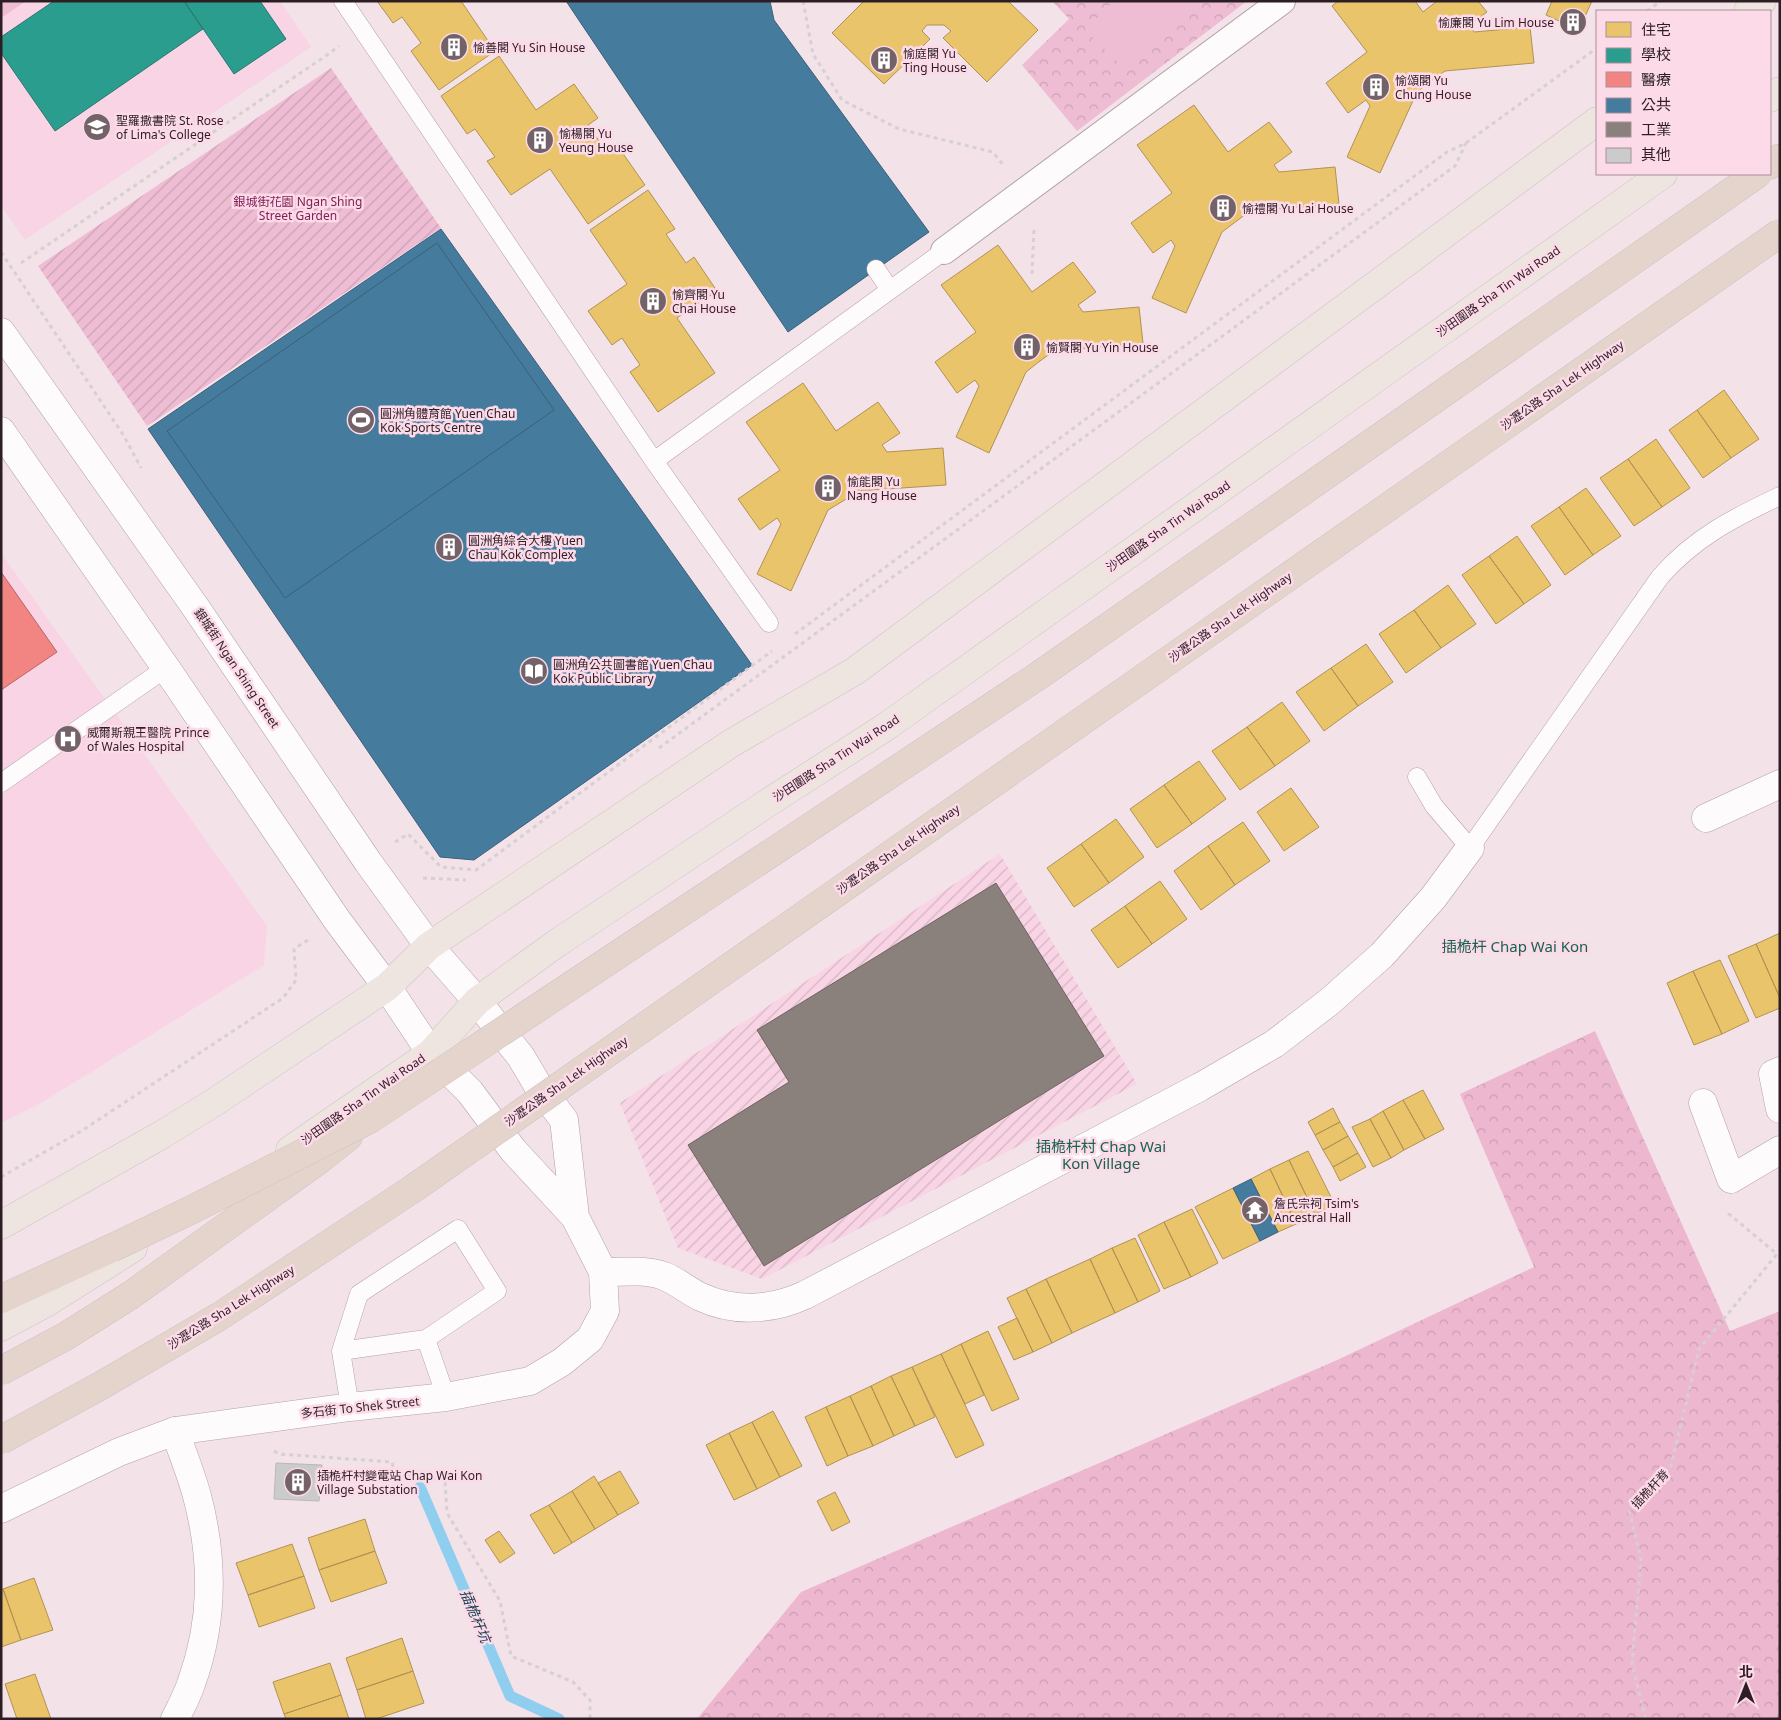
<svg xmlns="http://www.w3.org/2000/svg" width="1781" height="1720" viewBox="0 0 1781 1720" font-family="'Noto Sans','Noto Sans TC',sans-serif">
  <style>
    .built { fill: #f8d4e4 }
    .industrial { fill: url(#industrial-furrows) }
    .forest { fill: url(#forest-crowns) }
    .park { fill: url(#park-crowns) }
    .garden { fill: url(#garden-furrows) }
    .pitch { fill: #eebdd3 }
    .homes { fill: #e9c46a; stroke: #b19255 }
    .schools { fill: #2a9d8f; stroke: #2b776f }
    .health { fill: #f28482; stroke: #b76566 }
    .public { fill: #457b9d; stroke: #3e5f79 }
    .industry { fill: #8a817c; stroke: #6e6362 }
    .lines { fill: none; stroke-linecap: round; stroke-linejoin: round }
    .stream { stroke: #90ceef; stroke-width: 11 }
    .building { fill: #cbcbcb; stroke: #b9b9ba }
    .service-casing { stroke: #b1a2a8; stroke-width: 19 }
    .pedestrian-casing { stroke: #b1a2a8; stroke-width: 28 }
    .minor-casing { stroke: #b1a2a8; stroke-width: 29 }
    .tertiary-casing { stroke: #b1a2a8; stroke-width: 29 }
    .primary-casing { stroke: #cdc3c7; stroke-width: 29 }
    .motorway-casing { stroke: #cdc3c7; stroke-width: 29 }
    .path { stroke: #d6d0d3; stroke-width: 3; stroke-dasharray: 4 4; stroke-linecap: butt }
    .service { stroke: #fdfbfc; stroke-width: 18 }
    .pedestrian { stroke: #fdfbfc; stroke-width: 26 }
    .minor { stroke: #fdfbfc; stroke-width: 28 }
    .tertiary { stroke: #fdfbfc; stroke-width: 28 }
    .primary { stroke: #eee4e0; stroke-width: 28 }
    .motorway { stroke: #e4d4cb; stroke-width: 28 }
    .motorway-bridge-casing { stroke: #cdc3c7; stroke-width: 29; stroke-linecap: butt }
    .motorway-bridge { stroke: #e4d4cb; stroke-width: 28 }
    .labels { text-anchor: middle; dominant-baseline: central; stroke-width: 5; stroke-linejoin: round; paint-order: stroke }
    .poi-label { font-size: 12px; fill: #2d1e24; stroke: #fcdae8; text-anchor: start }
    .park-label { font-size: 12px; fill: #802056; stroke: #fcdae8 }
    .street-label { font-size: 12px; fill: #2d1e24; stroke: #fcdae8 }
    .water-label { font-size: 14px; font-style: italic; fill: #133e50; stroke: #fcdae8 }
    .quarter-label { font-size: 15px; fill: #16634f; stroke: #fcdae8 }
  </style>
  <defs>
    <pattern id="industrial-furrows" width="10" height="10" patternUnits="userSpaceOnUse" patternTransform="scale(1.25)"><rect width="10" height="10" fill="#f8d4e4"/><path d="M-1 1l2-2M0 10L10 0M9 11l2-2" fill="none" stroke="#d5b6c3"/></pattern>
    <pattern id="forest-crowns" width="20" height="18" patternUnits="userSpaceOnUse" patternTransform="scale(1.25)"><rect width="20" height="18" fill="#edb7d0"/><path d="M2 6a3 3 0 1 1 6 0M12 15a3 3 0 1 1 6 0" fill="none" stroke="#cc9db2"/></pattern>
    <pattern id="park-crowns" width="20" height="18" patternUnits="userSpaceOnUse" patternTransform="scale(1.25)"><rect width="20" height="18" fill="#eebdd3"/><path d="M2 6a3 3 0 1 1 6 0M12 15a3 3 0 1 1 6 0" fill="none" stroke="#cca2b5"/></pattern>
    <pattern id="garden-furrows" width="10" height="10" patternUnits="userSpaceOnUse" patternTransform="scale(1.25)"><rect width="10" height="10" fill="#eebdd3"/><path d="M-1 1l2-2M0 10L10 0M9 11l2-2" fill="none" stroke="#cca2b5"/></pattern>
  </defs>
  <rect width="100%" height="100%" fill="#f4e2e9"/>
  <path class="built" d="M1 1H280L311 47 25 240 1 206Z
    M1 553 267 926 264 965 41 1103 1 1123Z"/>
  <path class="industrial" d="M1000 854 1137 1084 762 1279 678 1248 620 1103Z"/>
  <path class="forest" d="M1595 1031 1730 1331 1780 1311V1719H697L801 1592 1335 1361 1534 1267 1460 1094Z"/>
  <path class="park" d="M1052 1H1247L1077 131 1022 65 1069 19Z"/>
  <path class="garden" d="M331 68 441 228 147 426 38 266Z"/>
  <path class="pitch" d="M1 1H26L1 18Z
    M1114 1H1198L1127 71 1085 30Z"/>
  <path class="homes" d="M377 1H461L495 51 439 90 411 51 421 43 402 17 393 23Z
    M864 1H1008L1038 30 987 82 943 38 951 31 944 25H927L922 31 930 39 884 84 832 33Z
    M1338 1H1415L1423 12 1437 1H1478L1487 12 1469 25 1474 32 1530 27 1534 63 1445 71 1431 81 1417 92 1380 173 1347 157 1370 106 1366 100 1348 113 1326 83 1367 52 1332 6Z
    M1552 1H1592L1579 30 1546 15Z
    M499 56 536 110 574 84 598 118 588 125 607 152 617 145 645 185 588 224 550 169 511 195 487 161 495 157 475 129 467 134 441 96Z
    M1194 105 1228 152 1269 122 1292 152 1274 165 1279 172 1335 167 1339 204 1250 211 1222 232 1186 313 1152 298 1175 246 1171 240 1153 253 1131 223 1172 193 1137 145Z
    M648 190 675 229 666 234 686 263 694 257 717 291 677 318 715 373 658 412 630 372 640 365 622 338 612 345 588 311 627 284 590 230Z
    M998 245 1032 292 1073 262 1096 292 1078 305 1083 312 1139 307 1143 343 1054 351 1040 361 1026 372 989 453 956 437 979 386 975 380 957 393 935 362 976 332 941 285Z
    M803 383 836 431 878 402 900 433 882 445 887 452 943 448 946 485 858 491 843 501 828 510 791 591 757 574 781 524 777 518 760 530 738 499 780 470 746 422Z
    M1724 390 1759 439 1731 458 1697 410Z
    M1697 410 1731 458 1703 478 1669 430Z
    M1656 439 1690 488 1662 507 1628 459Z
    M1628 459 1662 507 1634 526 1600 478Z
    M1586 488 1621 536 1593 555 1559 507Z
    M1559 507 1593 555 1565 575 1531 526Z
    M1517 536 1551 585 1524 604 1489 556Z
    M1489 556 1524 604 1496 624 1462 575Z
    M1448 585 1476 624 1441 648 1414 610Z
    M1414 610 1441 648 1406 673 1379 634Z
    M1366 644 1393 682 1358 706 1331 668Z
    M1331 668 1358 706 1324 731 1296 692Z
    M1282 702 1310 741 1275 766 1247 727Z
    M1247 727 1275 766 1240 790 1212 751Z
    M1199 761 1226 799 1192 824 1164 785Z
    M1164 785 1192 824 1157 848 1130 809Z
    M1291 788 1319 827 1284 851 1257 812Z
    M1116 819 1144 857 1109 883 1081 844Z
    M1243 822 1270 861 1235 885 1208 846Z
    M1081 844 1109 883 1074 907 1047 868Z
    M1208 846 1235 885 1201 910 1174 871Z
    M1160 881 1187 919 1152 944 1125 906Z
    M1125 906 1152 944 1118 968 1091 930Z
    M1780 933V998L1756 944Z
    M1756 944 1780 998V1008L1756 1018 1728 956Z
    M1720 960 1749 1021 1722 1034 1693 971Z
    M1693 971 1722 1034 1694 1045 1667 983Z
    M1423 1090 1444 1129 1425 1139 1403 1100Z
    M1403 1100 1425 1139 1404 1150 1383 1111Z
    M1333 1108 1340 1122 1315 1135 1308 1122Z
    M1383 1111 1404 1150 1391 1158 1370 1119Z
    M1370 1119 1391 1158 1373 1167 1352 1127Z
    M1340 1122 1348 1136 1323 1150 1315 1135Z
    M1348 1136 1358 1153 1333 1167 1323 1150Z
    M1308 1151 1335 1205 1315 1214 1289 1160Z
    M1358 1153 1366 1167 1340 1181 1333 1167Z
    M1289 1160 1315 1214 1296 1224 1270 1169Z
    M1270 1169 1296 1224 1278 1232 1251 1179Z
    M1233 1188 1260 1241 1223 1259 1195 1207Z
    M1192 1209 1218 1263 1191 1277 1164 1222Z
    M1164 1222 1191 1277 1164 1289 1138 1235Z
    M1135 1238 1160 1291 1138 1302 1112 1248Z
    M1112 1248 1138 1302 1115 1313 1090 1259Z
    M1090 1259 1115 1313 1072 1333 1046 1279Z
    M1046 1279 1072 1333 1052 1343 1026 1289Z
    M1026 1289 1052 1343 1033 1352 1007 1298Z
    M1017 1318 1033 1352 1014 1360 998 1327Z
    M988 1331 1019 1399 992 1411 961 1344Z
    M961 1344 984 1395 965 1404 941 1354Z
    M941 1354 984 1445 956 1458 912 1367Z
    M912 1367 935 1417 915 1426 891 1376Z
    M891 1376 915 1426 894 1436 871 1386Z
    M871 1386 894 1436 873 1446 850 1396Z
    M850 1396 873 1446 848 1456 826 1407Z
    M826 1407 848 1456 827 1466 805 1417Z
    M773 1411 802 1466 780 1477 752 1422Z
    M752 1422 780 1477 757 1489 729 1433Z
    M729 1433 757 1489 734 1500 706 1445Z
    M620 1471 639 1503 618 1515 598 1483Z
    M594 1476 618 1515 595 1529 572 1491Z
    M572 1491 595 1529 572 1543 549 1505Z
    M835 1492 850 1522 832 1531 817 1501Z
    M549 1505 572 1543 554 1554 530 1515Z
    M365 1519 375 1551 319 1570 308 1538Z
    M499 1531 515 1553 500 1563 485 1540Z
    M292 1544 304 1576 248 1595 236 1563Z
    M375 1551 387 1583 331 1602 319 1570Z
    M304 1576 315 1608 259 1627 248 1595Z
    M34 1578 53 1630 21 1640 3 1589Z
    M3 1589 21 1640 1 1647V1590Z
    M402 1638 413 1671 357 1690 346 1658Z
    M330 1663 341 1695 284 1714 273 1682Z
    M413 1671 424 1703 376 1719H366L357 1690Z
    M35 1674 51 1719H17L5 1684Z
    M341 1695 349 1719H286L284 1714Z"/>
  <path class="schools" d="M54 1H184L203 29 55 131 1 53V37Z
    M184 1H260L286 39 234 74Z
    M617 504 721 652 451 838 348 690Z"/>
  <path class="health" d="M1 572 57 652 1 690Z"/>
  <path class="public" d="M566 1H770L774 20 929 232 788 332Z
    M441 229 752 665 474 860 440 857 148 429Z
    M437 243 554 410 285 598 167 431Z
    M1251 1179 1278 1232 1260 1241 1233 1188Z"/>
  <path class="industry" d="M996 883 1104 1056 764 1266 688 1145 789 1082 757 1030Z"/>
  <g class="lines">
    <path class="stream" d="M420 1487 510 1696 559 1719"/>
  </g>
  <path class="building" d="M276 1463 322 1465 319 1501 274 1499Z"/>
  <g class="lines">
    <g class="service-casing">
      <path id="service" d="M343 1 654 461 769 623
        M876 269 890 290
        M654 461 944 251
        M1417 777 1434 806 1470 848 1660 577C1694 538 1733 518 1780 496
        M1 783 166 668
        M341 1351 426 1339
        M350 1407 341 1351 359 1294 458 1229 497 1291 426 1339 446 1397"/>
    </g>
    <g class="pedestrian-casing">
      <path id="pedestrian" d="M944 251 1282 1"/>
    </g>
    <g class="minor-casing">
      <path id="minor" d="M1706 818 1780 784
        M1780 1071 1773 1074 1780 1109
        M1703 1103 1731 1179 1780 1150
        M603 1272C623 1272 645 1269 664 1276 677 1281 688 1291 701 1297 735 1313 772 1310 805 1295L1200 1087 1274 1044 1329 1002 1382 955 1433 898 1470 848
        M175 1431C182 1452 191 1474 197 1496 214 1560 214 1621 191 1684 187 1696 181 1707 175 1719"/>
    </g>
    <g class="tertiary-casing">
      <path id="tertiary" d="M1 332 196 608 368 862 429 946 477 1001 521 1057 537 1084 564 1120 575 1217
        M1 431 166 668 337 920 387 987 431 1053 470 1092 513 1150 575 1217 603 1272 605 1311 590 1339 562 1362 530 1381 446 1397 350 1407 175 1431 119 1452 1 1509"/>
    </g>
    <g class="primary-casing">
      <path id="primary" d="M1748 11 1762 1
        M1770 98 1780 91
        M290 1150 431 1053 477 1001 557 943 766 804 887 726 1663 174
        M1 1225 163 1134 213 1103 387 987 429 946 730 744 855 671 1597 121
        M1 1327 46 1303 133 1248"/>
    </g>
    <g class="motorway-casing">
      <path id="motorway" d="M1770 165 1780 158
        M1038 676 1757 174
        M131 1295 319 1160 348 1137
        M1 1299 112 1248"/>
    </g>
    <path class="path" d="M803 1 813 54 842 100 899 129 993 152 1004 166
      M1647 11 1661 1
      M1 252 124 436 141 468
      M21 263 327 55 339 46
      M1032 274 1034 229 1032 227
      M795 634 1447 152 1466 143 1597 48
      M659 748 1455 166 1466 143
      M395 842 408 834 441 867 476 870 772 651
      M423 878 466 880
      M1 1177 83 1130 283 998 296 980 294 949 311 938
      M274 1451 279 1454 392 1462 395 1474 445 1480 447 1513 500 1601 511 1656 573 1682 590 1700V1719
      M1646 1719 1632 1664 1641 1559 1629 1510 1671 1466 1699 1349 1777 1254 1729 1214V1210"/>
    <use href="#service" class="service"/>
    <use href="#pedestrian" class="pedestrian"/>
    <use href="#minor" class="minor"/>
    <use href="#tertiary" class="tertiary"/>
    <use href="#primary" class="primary"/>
    <use href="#motorway" class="motorway"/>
    <g class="motorway-bridge-casing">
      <path id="motorway-bridge" d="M112 1248 193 1209 370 1119 1038 676
        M1 1371 66 1336 131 1295
        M1 1440 102 1385 220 1316 414 1188 1780 233"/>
    </g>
    <use href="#motorway-bridge" class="motorway-bridge"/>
  </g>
  <defs>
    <g id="building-disc" transform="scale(1.4375)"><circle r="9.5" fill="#736369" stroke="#fcdae8"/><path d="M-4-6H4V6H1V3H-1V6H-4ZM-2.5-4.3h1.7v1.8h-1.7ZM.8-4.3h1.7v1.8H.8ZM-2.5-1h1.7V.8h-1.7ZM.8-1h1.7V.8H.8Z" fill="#fff"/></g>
    <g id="school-disc" transform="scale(1.4375)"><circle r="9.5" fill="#736369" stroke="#fcdae8"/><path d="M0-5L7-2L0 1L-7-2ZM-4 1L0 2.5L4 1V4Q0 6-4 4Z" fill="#fff"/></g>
    <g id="stadium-disc" transform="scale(1.4375)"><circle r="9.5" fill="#736369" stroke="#fcdae8"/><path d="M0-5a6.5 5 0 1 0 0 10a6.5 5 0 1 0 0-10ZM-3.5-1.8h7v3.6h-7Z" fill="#fff"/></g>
    <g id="library-disc" transform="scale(1.4375)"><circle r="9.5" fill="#736369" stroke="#fcdae8"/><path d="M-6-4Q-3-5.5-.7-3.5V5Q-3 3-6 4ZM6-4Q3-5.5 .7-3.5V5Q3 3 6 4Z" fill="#fff"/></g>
    <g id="hospital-disc" transform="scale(1.4375)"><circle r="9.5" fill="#736369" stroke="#fcdae8"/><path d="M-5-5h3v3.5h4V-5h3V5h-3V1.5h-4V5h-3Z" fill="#fff"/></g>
    <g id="temple-disc" transform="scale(1.4375)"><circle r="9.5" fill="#736369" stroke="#fcdae8"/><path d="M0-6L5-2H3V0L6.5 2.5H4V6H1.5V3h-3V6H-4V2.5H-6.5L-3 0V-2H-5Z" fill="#fff"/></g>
  </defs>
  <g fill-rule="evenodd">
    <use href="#building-disc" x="1573" y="22"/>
    <use href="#building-disc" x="454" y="47"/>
    <use href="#building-disc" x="884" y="60"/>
    <use href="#building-disc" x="1376" y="87"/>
    <use href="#school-disc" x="97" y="127"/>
    <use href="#building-disc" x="540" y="140"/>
    <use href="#building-disc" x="1223" y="208"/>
    <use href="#building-disc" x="653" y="301"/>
    <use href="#building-disc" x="1027" y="347"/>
    <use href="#stadium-disc" x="361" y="420"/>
    <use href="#building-disc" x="828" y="488"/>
    <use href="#building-disc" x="449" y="547"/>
    <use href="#library-disc" x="534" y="671"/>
    <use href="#hospital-disc" x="68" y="739"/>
    <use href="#temple-disc" x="1255" y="1210"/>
    <use href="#building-disc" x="298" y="1482"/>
  </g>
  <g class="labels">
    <g class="poi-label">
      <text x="1554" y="22" text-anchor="end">愉廉閣 Yu Lim House</text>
      <text x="473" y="47">愉善閣 Yu Sin House</text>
      <text x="903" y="53">愉庭閣 Yu<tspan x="903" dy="14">Ting House</tspan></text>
      <text x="1395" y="80">愉頌閣 Yu<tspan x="1395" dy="14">Chung House</tspan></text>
      <text x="116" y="120">聖羅撒書院 St. Rose<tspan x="116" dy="14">of Lima's College</tspan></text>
      <text x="559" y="133">愉楊閣 Yu<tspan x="559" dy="14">Yeung House</tspan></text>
      <text x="1242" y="208">愉禮閣 Yu Lai House</text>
      <text x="672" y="294">愉齊閣 Yu<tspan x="672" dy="14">Chai House</tspan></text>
      <text x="1046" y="347">愉賢閣 Yu Yin House</text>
      <text x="380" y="413">圓洲角體育館 Yuen Chau<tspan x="380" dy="14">Kok Sports Centre</tspan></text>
      <text x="847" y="481">愉能閣 Yu<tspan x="847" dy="14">Nang House</tspan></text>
      <text x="468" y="540">圓洲角綜合大樓 Yuen<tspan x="468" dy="14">Chau Kok Complex</tspan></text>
      <text x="553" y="664">圓洲角公共圖書館 Yuen Chau<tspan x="553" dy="14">Kok Public Library</tspan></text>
      <text x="87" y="732">威爾斯親王醫院 Prince<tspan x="87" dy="14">of Wales Hospital</tspan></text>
      <text x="1274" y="1203">詹氏宗祠 Tsim's<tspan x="1274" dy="14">Ancestral Hall</tspan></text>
      <text x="317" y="1475">插桅杆村變電站 Chap Wai Kon<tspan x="317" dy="14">Village Substation</tspan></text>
    </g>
    <g class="park-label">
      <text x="298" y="201">銀城街花園 Ngan Shing<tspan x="298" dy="14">Street Garden</tspan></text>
    </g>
    <g class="street-label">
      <text transform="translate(1498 291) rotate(-35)">沙田圍路 Sha Tin Wai Road</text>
      <text transform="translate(1562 385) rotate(-35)">沙瀝公路 Sha Lek Highway</text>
      <text transform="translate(1168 526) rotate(-35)">沙田圍路 Sha Tin Wai Road</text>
      <text transform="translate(1230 617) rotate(-35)">沙瀝公路 Sha Lek Highway</text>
      <text transform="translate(237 668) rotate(56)">銀城街 Ngan Shing Street</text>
      <text transform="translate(836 758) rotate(-33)">沙田圍路 Sha Tin Wai Road</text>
      <text transform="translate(898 849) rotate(-35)">沙瀝公路 Sha Lek Highway</text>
      <text transform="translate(566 1081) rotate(-35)">沙瀝公路 Sha Lek Highway</text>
      <text transform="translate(363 1099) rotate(-35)">沙田圍路 Sha Tin Wai Road</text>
      <text transform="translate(231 1307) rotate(-32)">沙瀝公路 Sha Lek Highway</text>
      <text transform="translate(360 1407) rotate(-6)">多石街 To Shek Street</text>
      <text transform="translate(1650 1489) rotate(-47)">插桅杆脊</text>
    </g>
    <g class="water-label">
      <text transform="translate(476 1616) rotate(67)">插桅杆坑</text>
    </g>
    <g class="quarter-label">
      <text x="1515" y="946">插桅杆 Chap Wai Kon</text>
      <text x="1101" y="1146">插桅杆村 Chap Wai<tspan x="1101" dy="17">Kon Village</tspan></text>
    </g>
  </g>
  <rect width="1781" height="1720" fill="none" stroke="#2d1e24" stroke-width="5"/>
  <rect x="1596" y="10" width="175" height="165" fill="#fcdae8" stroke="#a98f9a"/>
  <rect x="1606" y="22" width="25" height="15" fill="#e9c46a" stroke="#a98f9a"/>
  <text x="1641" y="35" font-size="15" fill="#2d1e24">住宅</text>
  <rect x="1606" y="48" width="25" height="15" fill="#2a9d8f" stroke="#a98f9a"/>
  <text x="1641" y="60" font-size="15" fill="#2d1e24">學校</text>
  <rect x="1606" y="72" width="25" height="15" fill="#f28482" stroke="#a98f9a"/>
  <text x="1641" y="85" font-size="15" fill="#2d1e24">醫療</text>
  <rect x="1606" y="98" width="25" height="15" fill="#457b9d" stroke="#a98f9a"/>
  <text x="1641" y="110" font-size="15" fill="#2d1e24">公共</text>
  <rect x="1606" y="122" width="25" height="15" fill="#8a817c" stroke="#a98f9a"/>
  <text x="1641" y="135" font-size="15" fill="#2d1e24">工業</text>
  <rect x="1606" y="148" width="25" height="15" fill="#cbcbcb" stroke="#a98f9a"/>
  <text x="1641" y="160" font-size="15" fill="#2d1e24">其他</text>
  <g transform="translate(1746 1685)" stroke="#fcdae8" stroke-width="4" paint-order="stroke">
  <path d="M0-4L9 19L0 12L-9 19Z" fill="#2d1e24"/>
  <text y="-8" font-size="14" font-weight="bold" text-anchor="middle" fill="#2d1e24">北</text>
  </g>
</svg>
